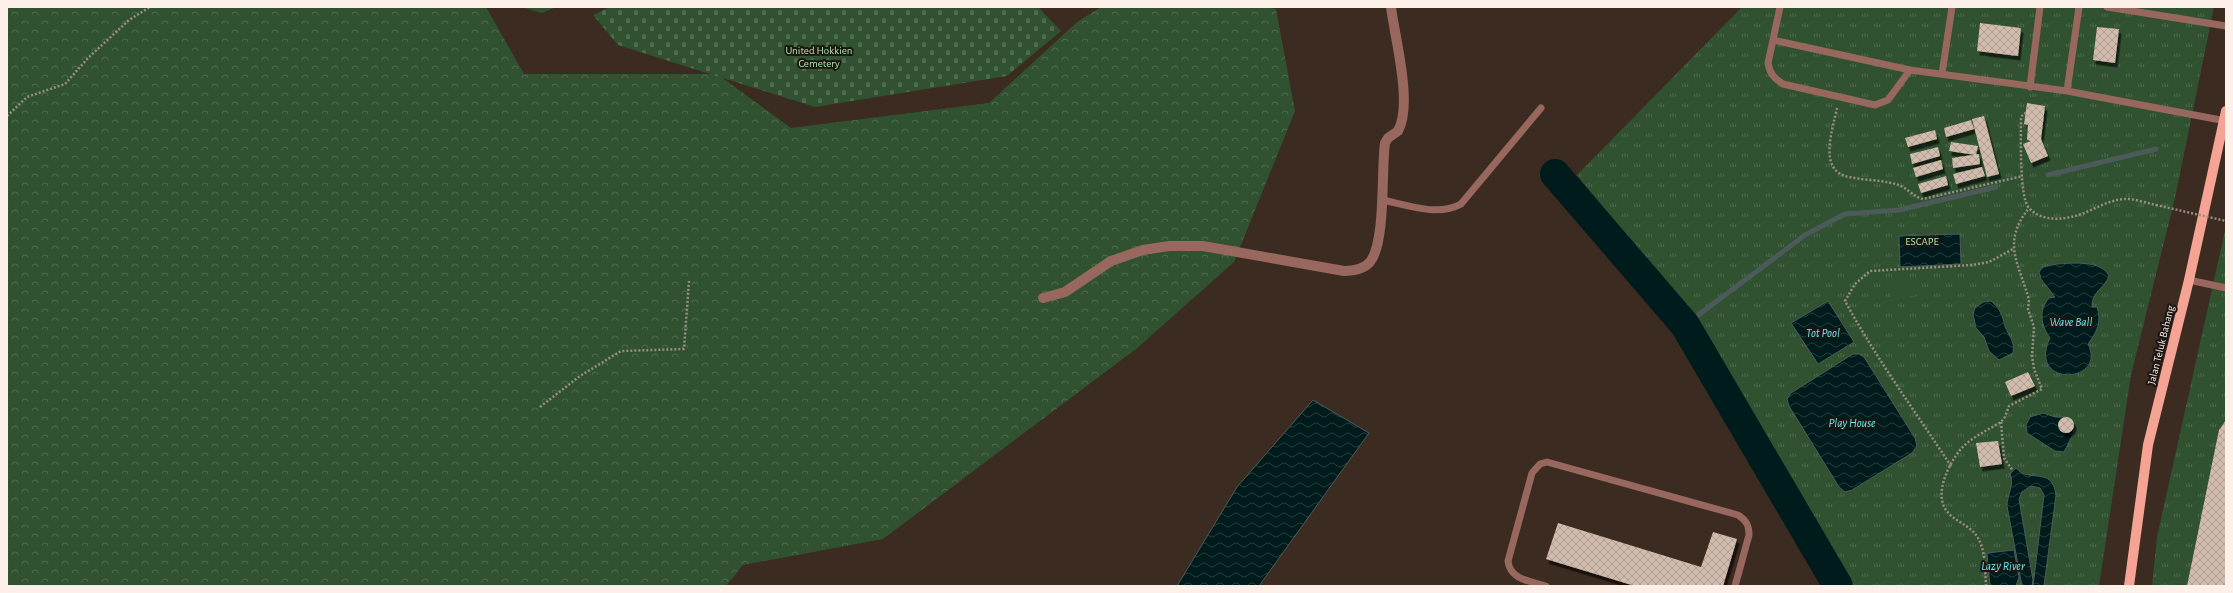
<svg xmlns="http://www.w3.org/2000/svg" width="2233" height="593" viewBox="0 0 2233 593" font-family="'Alegreya Sans',sans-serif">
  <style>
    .forest { fill: url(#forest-crowns) }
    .cemetery { fill: url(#cemetery-stones) }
    .park { fill: url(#park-tufts) }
    .garden { fill: #305231 }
    .water { fill: url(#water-waves); stroke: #4c5b5a }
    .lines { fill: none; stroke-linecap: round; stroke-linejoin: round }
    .stream { stroke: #4c5b5a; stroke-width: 5 }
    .river { stroke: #001b1c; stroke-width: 30 }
    .building { fill: url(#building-cross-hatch); filter: url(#shadow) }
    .path { stroke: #9b8d84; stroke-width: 2.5; stroke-dasharray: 2 2; stroke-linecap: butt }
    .service { stroke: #98675e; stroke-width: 7 }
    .minor { stroke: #98675e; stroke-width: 10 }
    .primary { stroke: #f4a395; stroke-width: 10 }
    .path-bridge { stroke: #9b8d84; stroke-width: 2.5; stroke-dasharray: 2 2; stroke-linecap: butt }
    .labels { text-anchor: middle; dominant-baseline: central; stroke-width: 4; stroke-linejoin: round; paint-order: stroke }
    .park-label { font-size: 11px; fill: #a6eaa6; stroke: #1d1511 }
    .street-label { font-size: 11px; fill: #fcf0e9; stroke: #1d1511 }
    .water-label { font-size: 12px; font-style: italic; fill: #66ebee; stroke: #1d1511 }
  </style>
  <defs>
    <pattern id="forest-crowns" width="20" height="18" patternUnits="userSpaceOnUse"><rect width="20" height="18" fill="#305231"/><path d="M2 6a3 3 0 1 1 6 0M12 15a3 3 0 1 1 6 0" fill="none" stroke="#4f6b4f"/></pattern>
    <pattern id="cemetery-stones" width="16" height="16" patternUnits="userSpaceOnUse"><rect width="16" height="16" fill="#305231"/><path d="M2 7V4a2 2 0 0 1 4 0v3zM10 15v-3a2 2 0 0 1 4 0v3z" fill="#4f6b4f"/></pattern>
    <pattern id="park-tufts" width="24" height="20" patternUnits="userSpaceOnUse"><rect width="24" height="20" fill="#305231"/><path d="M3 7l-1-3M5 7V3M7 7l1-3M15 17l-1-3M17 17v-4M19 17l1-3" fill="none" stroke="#4f6b4f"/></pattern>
    <pattern id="water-waves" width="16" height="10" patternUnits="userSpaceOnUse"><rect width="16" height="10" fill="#001b1c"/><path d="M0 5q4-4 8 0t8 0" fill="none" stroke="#263c3d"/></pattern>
    <pattern id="building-cross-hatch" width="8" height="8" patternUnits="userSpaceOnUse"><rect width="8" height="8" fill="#d1bbad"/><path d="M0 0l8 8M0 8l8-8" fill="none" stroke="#b09e93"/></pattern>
    <filter id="shadow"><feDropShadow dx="2.5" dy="4.5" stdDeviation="0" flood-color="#0009"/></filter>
  </defs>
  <rect width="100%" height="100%" fill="#3c2b20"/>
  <path class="forest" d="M7 7H486L524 74H717L791 128 989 103 1077 22 1101 7H1267L1276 9 1295 111 1234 262 1136 349 883 539 743 565 726 586H7Z
    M521 7H556L542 13Z"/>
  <path class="cemetery" d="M610 7H1038L1061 31 1007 76 815 107 618 45 593 15Z"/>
  <path class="park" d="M1742 7H2214L2175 198 2131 375 2099 586H1850L1704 331 1577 175Z
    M2226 226V586H2152L2157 537Z"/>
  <path class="garden" d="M1914 281 1916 295 1891 300 1890 285Z"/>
  <path class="water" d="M1960 234 1961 264 1900 267 1899 236Z
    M2057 264C2072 263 2102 260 2109 276 2105 288 2091 292 2092 307H2097C2102 322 2097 332 2088 344 2108 384 2026 388 2050 338 2041 325 2038 311 2049 298L2055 297 2041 279 2039 272 2043 267Z
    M1828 301 1854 342 1818 364 1791 323Z
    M1991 301C2000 308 2002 315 2005 326 2009 337 2015 340 2013 353L1999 360 1989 351 1984 337 1976 328 1973 314 1975 308 1983 302Z
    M1853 354H1859L1864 357 1915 438 1917 446 1912 453 1852 490 1845 492 1839 487 1789 406 1787 399 1791 393Z
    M1313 400 1369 433 1259 586H1177L1237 487Z
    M2043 413 2055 417H2067L2074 423 2073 434 2064 452 2055 451 2027 433 2026 425 2030 417Z
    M2016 468C2029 484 2052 465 2056 495L2044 586H2033L2044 495 2040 488 2031 486 2022 492 2019 499 2033 580 2032 586H2022L2007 506C2007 495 2015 484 2010 474Z
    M2014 550 2019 577 2016 586H1990L1987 553Z"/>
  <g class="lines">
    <path class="stream" d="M2048 175 2156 149
      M1685 325 1805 235 1845 214 1899 210 1996 187"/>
    <path class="river" d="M1555 174 1685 325 1838 586"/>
  </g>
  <path class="building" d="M1980 23 2021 28 2018 56 1977 51Z
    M2097 27 2119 29 2115 63 2093 60Z
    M2027 103 2045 106 2041 139 2048 156 2031 163 2023 144 2031 141 2027 140 2028 125 2024 124Z
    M1984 116 1999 174 1987 177 1972 119Z
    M1971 120 1974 129 1946 137 1944 128Z
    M1935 130 1937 139 1908 147 1905 138Z
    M1951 142 1978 146 1976 155 1949 151Z
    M1938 147 1940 156 1912 164 1910 154Z
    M1979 154 1980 164 1953 168 1952 158Z
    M1941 160 1943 169 1916 177 1913 168Z
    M1982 167 1985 176 1956 184 1953 174Z
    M1946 176 1948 185 1921 193 1918 184Z
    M2028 372 2035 386 2011 396 2005 382Z
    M2058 425a8 8 0 1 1 16 0a8 8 0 1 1-16 0Z
    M2226 420V586H2187L2219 430Z
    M1998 441 2002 464 1980 467 1976 443Z
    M1558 523 1701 567 1713 532 1737 539 1723 586H1635L1546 559Z"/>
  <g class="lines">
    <path class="path" d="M1837 108C1833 129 1817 171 1849 177 1863 180 1878 180 1891 183 1906 185 1914 198 1923 199L2023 176
      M2026 113 2023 114 2021 118C2021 135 2019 197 2029 208 2041 221 2060 220 2075 216 2091 212 2107 200 2124 199 2133 198 2146 203 2156 205
      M7 116 27 97 65 84 88 58 129 20 150 7
      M540 407 580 376 621 351 684 349 689 281
      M2001 422 2004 458 2013 471
      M1951 466C1915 411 1876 358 1845 301L1855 284 1870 271 1972 265 1989 262 2013 249
      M1986 586C1985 570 1986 552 1978 538 1971 525 1954 522 1946 510 1934 493 1949 464 1960 450 1970 438 1988 430 2001 422L2005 417 2009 406 2042 389 2034 369 2032 356 2034 327 2028 309 2029 300C2019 263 2001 243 2029 208"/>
    <path class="service" d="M1780 7 1768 63C1770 74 1774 78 1783 84L1875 105 1888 100 1910 70
      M2107 7 2226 26
      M1773 40 1910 70 2067 91 2226 121
      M1942 74 1952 7
      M2030 87 2040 7
      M2067 91 2079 7
      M1382 200C1407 205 1438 217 1461 204L1541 108
      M2189 280 2226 288
      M1546 586C1530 581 1510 580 1508 561L1532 473 1540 464 1547 462 1738 515C1746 520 1749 525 1749 535L1735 586"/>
    <path class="minor" d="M1043 298 1065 292 1111 261 1143 250 1169 246H1203L1344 271C1353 271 1363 270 1370 262 1386 242 1381 171 1385 143L1388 138 1398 131C1413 104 1395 39 1391 7"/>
    <path class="primary" d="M2129 586 2148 445 2189 280 2226 111"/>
    <path class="path-bridge" d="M2156 205 2226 221"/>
  </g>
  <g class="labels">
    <g class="park-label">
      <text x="819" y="50">United Hokkien<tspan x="819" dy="13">Cemetery</tspan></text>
      <text x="1922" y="241">ESCAPE</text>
    </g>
    <g class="street-label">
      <text transform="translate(2161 345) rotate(-76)">Jalan Teluk Bahang</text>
    </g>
    <g class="water-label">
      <text x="2071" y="322">Wave Ball</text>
      <text x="1823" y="333">Tot Pool</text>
      <text x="1852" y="423">Play House</text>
      <text x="2003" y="566">Lazy River</text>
    </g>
  </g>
  <rect width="2233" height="593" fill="none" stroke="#fcf0e9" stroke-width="16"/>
</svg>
